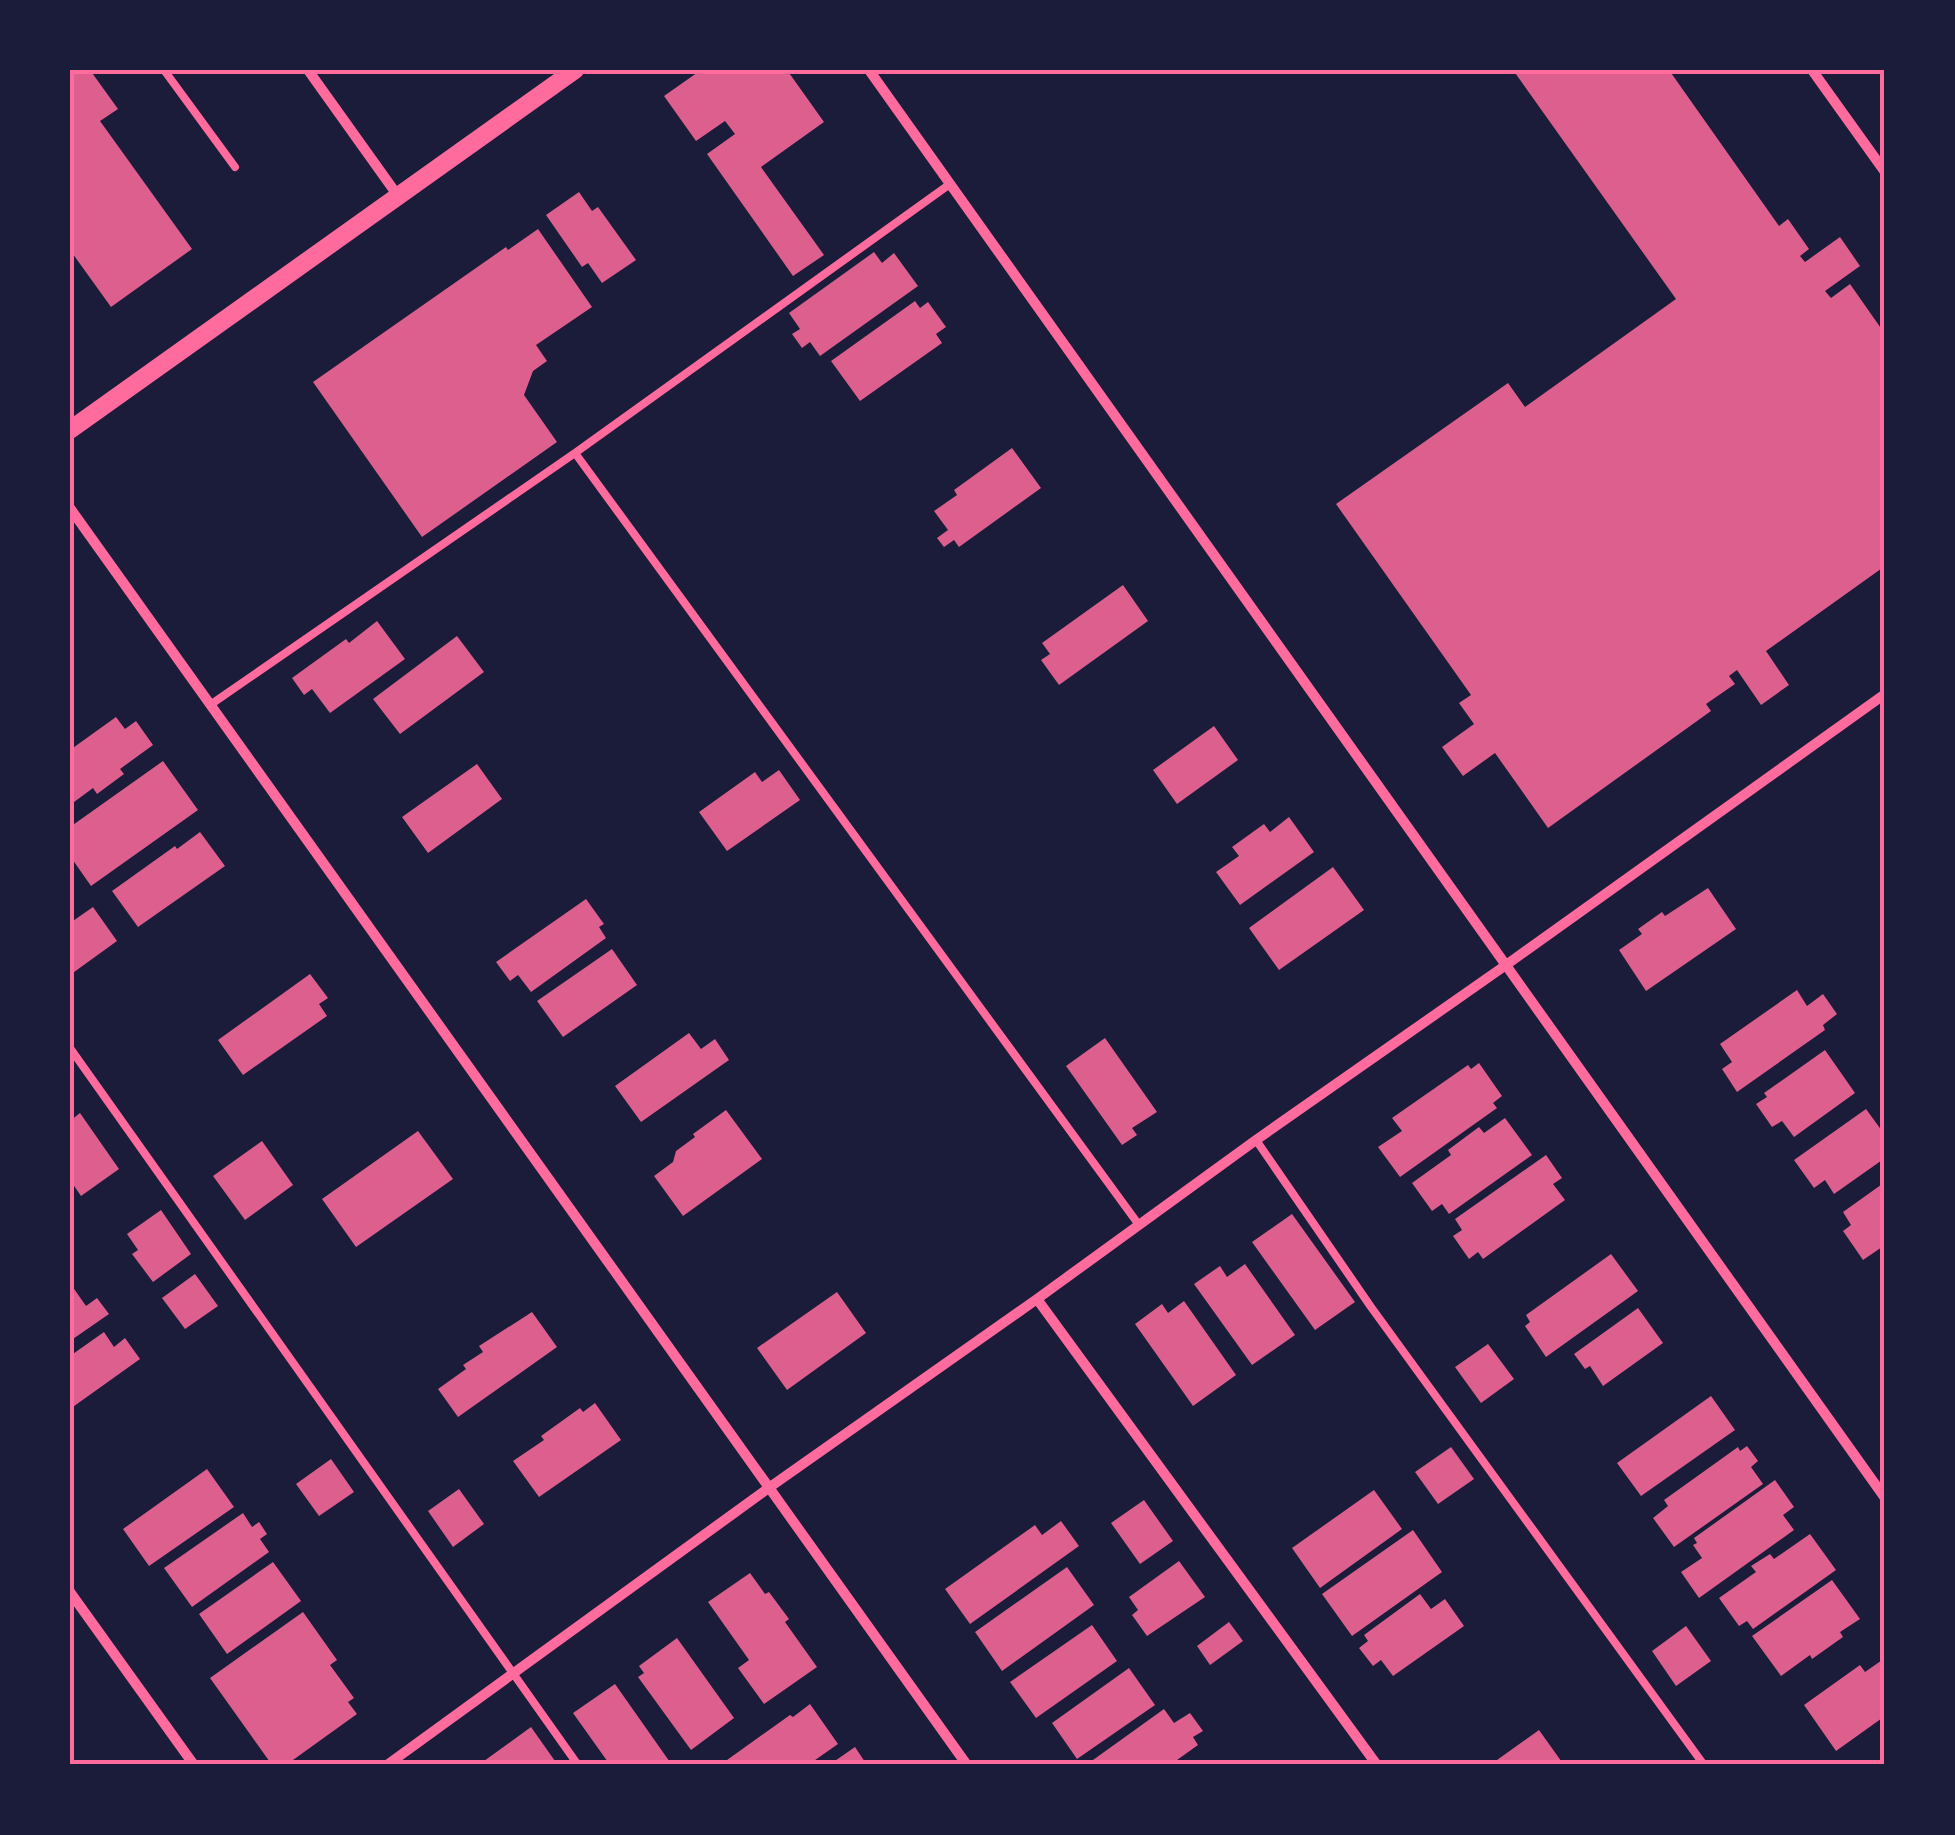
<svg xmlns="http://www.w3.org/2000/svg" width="1955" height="1835" viewBox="0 0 1955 1835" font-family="'Source Sans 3',sans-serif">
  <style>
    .building { fill: #dd5f8e }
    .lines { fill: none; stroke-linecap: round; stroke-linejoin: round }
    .service { stroke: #ff6b9d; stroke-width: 8 }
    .minor { stroke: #ff6b9d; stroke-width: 10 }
    .tertiary { stroke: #ff6b9d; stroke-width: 18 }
    .neatline { fill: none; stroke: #ff6b9d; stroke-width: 4 }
  </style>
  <rect width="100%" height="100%" fill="#1b1b3a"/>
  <path class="building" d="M70 70H90L118 109 100 121 192 249 111 307 70 250Z
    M701 70H787L824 122 761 167 824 255 793 276 707 154 735 134 725 121 696 141 664 96Z
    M1513 70H1669L1779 226 1788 219 1809 249 1800 256 1805 262 1840 237 1860 266 1825 291 1831 298 1850 284 1885 334V566L1766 651 1789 685 1761 705 1737 670 1729 676 1735 684 1706 704 1711 711 1548 828 1495 753 1463 776 1442 747 1474 724 1459 703 1471 695 1336 504 1508 383 1525 407 1676 299Z
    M579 192 592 211 598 207 636 260 602 283 588 263 582 267 546 215Z
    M538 229 592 307 536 345 547 361 533 371 524 395 557 442 422 537 313 382 506 247 508 250Z
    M874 252 882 263 894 253 918 286 820 356 810 342 802 348 792 334 800 329 789 313Z
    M915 301 920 308 928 302 946 327 936 334 942 343 860 401 831 361Z
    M1012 448 1041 488 959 547 954 540 944 547 937 538 948 530 934 511 957 495 954 490Z
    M1123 585 1148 621 1059 685 1041 660 1050 654 1042 643Z
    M377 621 405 659 330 713 312 689 304 695 292 678 346 639 349 643Z
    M457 636 484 672 400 734 373 699Z
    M116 717 125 729 136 721 153 745 120 769 124 774 97 794 93 788 70 805V750Z
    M1214 726 1238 760 1177 804 1153 770Z
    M163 761 198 810 91 886 70 856V827Z
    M477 764 502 799 428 853 402 817Z
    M779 770 800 800 727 851 699 812 755 772 762 782Z
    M1289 817 1314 852 1240 905 1216 872 1239 856 1232 847 1264 824 1270 832Z
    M200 832 225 866 138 927 112 891 175 846 177 849Z
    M1333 867 1364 910 1279 970 1249 928Z
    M1708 888 1736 929 1646 991 1619 950 1642 934 1638 929 1662 912 1665 916Z
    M586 899 604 924 599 927 606 938 531 992 518 975 510 981 496 962Z
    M93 907 117 941 70 975V923Z
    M612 949 637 985 563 1037 537 1001Z
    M310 974 328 998 319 1004 327 1016 243 1075 218 1040Z
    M1797 990 1807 1006 1823 994 1837 1014 1823 1025 1825 1030 1737 1092 1722 1069 1732 1062 1720 1044Z
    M689 1033 701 1049 715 1039 729 1060 641 1122 615 1086Z
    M1105 1038 1157 1112 1132 1128 1137 1135 1122 1145 1066 1066Z
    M1825 1050 1855 1093 1794 1137 1782 1121 1772 1127 1756 1104 1767 1097 1764 1093Z
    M1479 1063 1502 1096 1493 1103 1497 1108 1400 1177 1378 1147 1402 1131 1392 1118 1468 1065 1471 1069Z
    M1866 1109 1885 1135V1158L1834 1194 1825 1180 1814 1188 1794 1160Z
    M726 1110 762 1159 683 1216 654 1176 673 1162 676 1151 695 1137 693 1134Z
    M80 1113 119 1169 81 1196 70 1180V1121Z
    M1505 1118 1532 1155 1449 1214 1442 1204 1432 1211 1412 1183 1451 1155 1448 1150 1479 1127 1484 1133Z
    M418 1131 453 1179 356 1247 322 1199Z
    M262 1141 293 1185 245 1220 213 1176Z
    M1546 1155 1562 1178 1553 1184 1565 1200 1483 1259 1478 1252 1469 1259 1453 1236 1462 1230 1455 1219Z
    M1885 1182V1245L1863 1260 1843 1231 1851 1225 1843 1212Z
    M161 1210 191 1254 153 1282 132 1254 138 1250 127 1234Z
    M1292 1214 1355 1302 1315 1330 1252 1242Z
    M1611 1254 1638 1291 1546 1357 1525 1326 1530 1322 1526 1315Z
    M1245 1264 1295 1335 1252 1365 1194 1284 1220 1266 1227 1277Z
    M195 1274 218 1306 185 1329 162 1298Z
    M70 1283 86 1306 97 1298 109 1314 70 1341Z
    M837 1292 866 1333 787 1390 757 1348Z
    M1184 1301 1236 1375 1193 1406 1135 1324 1162 1304 1168 1313Z
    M1638 1308 1663 1343 1603 1386 1590 1366 1585 1369 1574 1354Z
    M532 1312 557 1347 458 1417 438 1389 466 1369 463 1365 483 1352 479 1346Z
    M104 1332 114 1347 125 1338 140 1359 70 1409V1356Z
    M1488 1344 1514 1379 1481 1403 1455 1367Z
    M1711 1396 1735 1430 1641 1496 1617 1463Z
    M595 1403 621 1440 539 1497 513 1461 544 1440 541 1436 580 1408 583 1412Z
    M1747 1446 1758 1461 1751 1467 1763 1484 1674 1547 1653 1518 1668 1506 1664 1500 1738 1447 1740 1451Z
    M1451 1447 1474 1479 1438 1504 1415 1472Z
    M331 1459 354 1492 319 1516 296 1484Z
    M207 1469 234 1507 149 1566 123 1529Z
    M1775 1480 1794 1507 1783 1515 1794 1530 1699 1598 1681 1572 1702 1558 1693 1545 1697 1543 1694 1538Z
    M459 1489 484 1524 453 1547 428 1511Z
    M1374 1490 1402 1529 1320 1588 1292 1548Z
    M1144 1500 1173 1541 1140 1564 1111 1523Z
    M243 1513 252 1527 259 1522 267 1534 260 1539 269 1552 192 1607 164 1568Z
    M1061 1521 1079 1546 970 1624 945 1589 1035 1525 1042 1535Z
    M1413 1530 1442 1572 1352 1636 1322 1594Z
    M1810 1534 1836 1570 1753 1629 1747 1621 1739 1626 1719 1598 1756 1572 1751 1566 1770 1554 1774 1559Z
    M1179 1561 1205 1597 1147 1636 1132 1615 1138 1610 1129 1597Z
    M273 1562 301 1601 227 1654 199 1614Z
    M1067 1567 1094 1605 1002 1671 975 1632Z
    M750 1573 765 1594 769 1592 789 1619 785 1622 817 1667 764 1704 738 1668 749 1660 708 1602Z
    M1832 1580 1860 1619 1840 1632 1843 1637 1812 1659 1810 1655 1781 1676 1752 1636Z
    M1420 1594 1431 1609 1445 1599 1464 1626 1393 1676 1381 1660 1373 1666 1359 1648 1368 1641 1364 1635Z
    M303 1612 337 1660 330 1665 354 1698 348 1702 357 1714 286 1765H272L210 1678Z
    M1229 1622 1243 1641 1210 1665 1197 1646Z
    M1092 1625 1117 1661 1036 1718 1010 1682Z
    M1686 1626 1711 1661 1676 1686 1652 1651Z
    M677 1638 734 1718 691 1750 638 1677 644 1673 639 1666Z
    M1885 1658V1716L1836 1751 1804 1705 1860 1665 1865 1672Z
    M1129 1668 1155 1705 1077 1759 1052 1723Z
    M615 1684 672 1765H610L573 1713Z
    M810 1704 838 1744 808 1765H730L727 1760 790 1715 793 1717Z
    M1164 1709 1174 1723 1190 1713 1203 1731 1193 1737 1198 1745 1170 1765H1086Z
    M531 1727 555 1761 549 1765H487L484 1761Z
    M1539 1730 1564 1765H1490Z
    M855 1747 867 1765H829Z"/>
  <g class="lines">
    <path class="service" d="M164 70 235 167
      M575 453 1139 1225
      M210 705 575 453 950 184
      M70 1048 578 1765
      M1256 1140 1371 1307 1704 1765"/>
    <path class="minor" d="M308 70 398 196
      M869 70 1885 1498
      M1812 70 1885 172
      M70 508 967 1765
      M1037 1299 1377 1765
      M70 1592 194 1765
      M387 1765 770 1487 1037 1299 1256 1140 1506 965 1885 694"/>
    <path class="tertiary" d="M70 430 575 70"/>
  </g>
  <rect width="1955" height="1835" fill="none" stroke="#1b1b3a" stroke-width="145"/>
  <rect x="72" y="72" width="1810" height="1690" class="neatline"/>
</svg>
